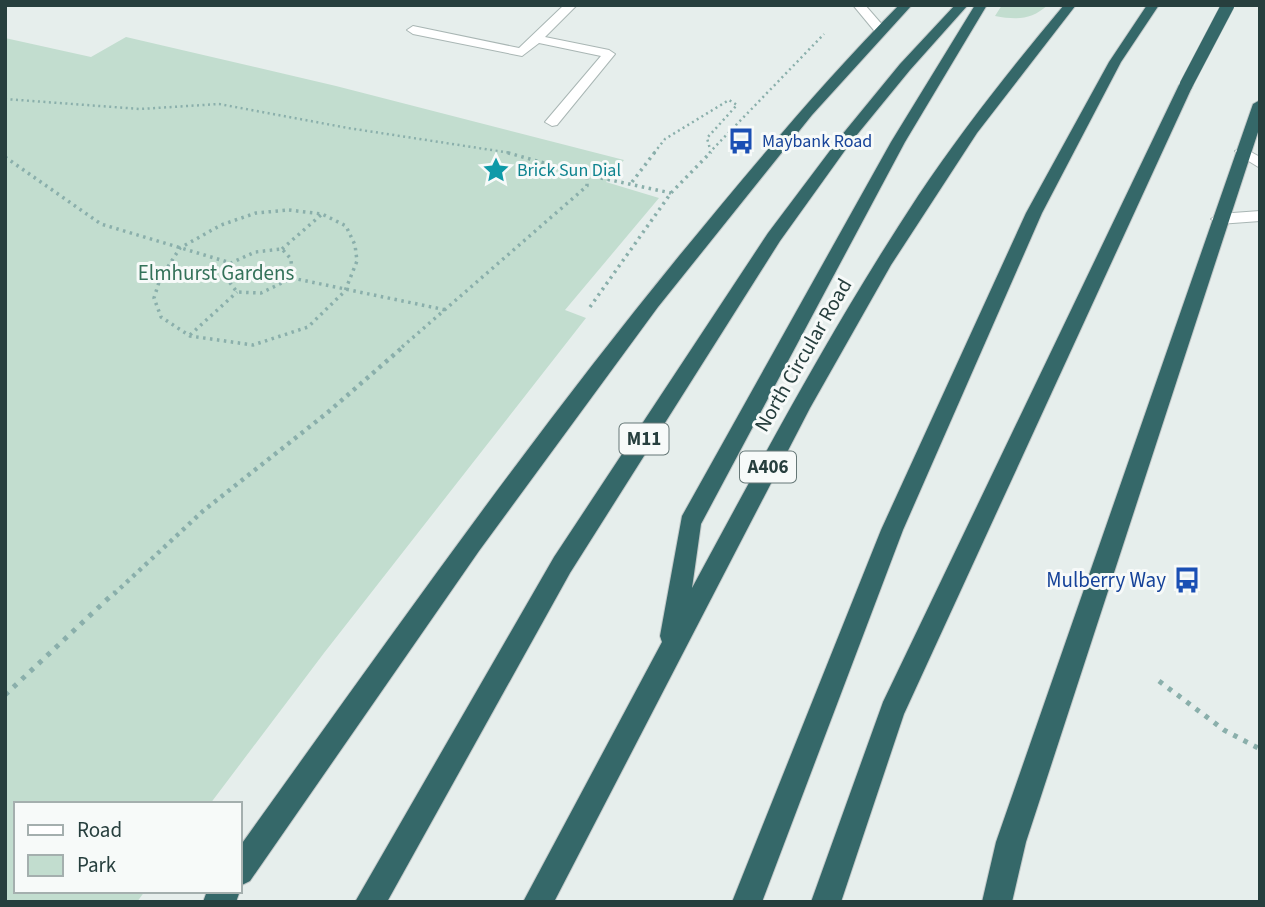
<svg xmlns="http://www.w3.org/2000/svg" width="1265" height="907" viewBox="0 0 1265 907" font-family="'Source Sans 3',sans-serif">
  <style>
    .green { fill: #c2ddcf }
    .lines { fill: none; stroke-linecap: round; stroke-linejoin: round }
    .street-casing { stroke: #a9b6b4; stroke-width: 2 }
    .highway-casing { stroke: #c3c9c9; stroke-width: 2 }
    .path-far3 { stroke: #8aafab; stroke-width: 2.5; stroke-dasharray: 2 3.5; stroke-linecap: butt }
    .path-far2 { stroke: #8aafab; stroke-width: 3.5; stroke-dasharray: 2.5 4.5; stroke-linecap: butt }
    .path-far1 { stroke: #8aafab; stroke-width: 4.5; stroke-dasharray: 3.5 5; stroke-linecap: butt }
    .path { stroke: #8aafab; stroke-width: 5; stroke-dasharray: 4.5 7; stroke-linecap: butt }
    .street { fill: #fff; fill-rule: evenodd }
    .highway { fill: #356869; fill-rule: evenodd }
    .highway-bridge-casing { stroke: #c3c9c9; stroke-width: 14; stroke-linecap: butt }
    .highway-bridge { stroke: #356869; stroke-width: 13 }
    .labels { text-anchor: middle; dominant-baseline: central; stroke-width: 6; stroke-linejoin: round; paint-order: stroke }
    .far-transit-label { font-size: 18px; fill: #164399; stroke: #f7faf9; text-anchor: start }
    .far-culture-label { font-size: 18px; fill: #0d838f; stroke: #f7faf9; text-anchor: start }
    .shield { fill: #f7faf9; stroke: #657776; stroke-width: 2 }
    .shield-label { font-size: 19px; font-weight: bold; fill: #273f3e }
    .park-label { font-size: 21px; fill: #34725a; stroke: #f7faf9 }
    .street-label { font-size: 21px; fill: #273f3e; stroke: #f7faf9 }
    .transit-label { font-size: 21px; fill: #164399; stroke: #f7faf9; text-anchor: end }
  </style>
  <rect width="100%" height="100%" fill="#e6eeec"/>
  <path class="green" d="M1002 5H1048C1031 20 1017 20 995 16Z
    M126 37 336 86 624 160 606 182 659 198 565 310 586 318 324 653 210 804H16V891H145L137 902H5V38L91 57Z"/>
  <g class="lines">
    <g class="street-casing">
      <path id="street" d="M564 5H577L545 37 609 50 615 54 557 125 552 126 545 122 601 56 539 43 522 56 413 34 407 30 413 26 519 48Z
        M853 5H865L885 28V34H877Z
        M1242 147 1260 157V168L1237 154 1235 151Z
        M1260 211V221L1219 224 1211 219 1219 214Z"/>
    </g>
    <g class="highway-casing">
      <path id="highway" d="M899 5H912L812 115 658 307 479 551 250 881 240 886V846C383 647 524 446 679 256 750 170 821 84 899 5Z
        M955 5H968L910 70 851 142 780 241 570 573 387 902H355L554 557 768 233 841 136 900 64Z
        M975 5H987L905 142 701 524 692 588C764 455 835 322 918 196 963 129 1012 67 1064 5H1076L977 133 891 265 810 408 554 902H523L662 642 660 636 682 516 891 142Z
        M1147 5H1159L1121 62 1042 213 903 530 762 902H732L881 530 1026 213 1109 62Z
        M1186 81 1193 85 904 714 841 902H811L883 702 1179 85Z
        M1260 100V126L1026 842 1012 902H982L996 842 1253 104Z
        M207 891 240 890V891L236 902H203Z"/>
    </g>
    <path class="path-far3" d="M5 99 140 109 219 104 348 128 511 153
      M654 153 665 139 729 100 737 105 707 138 710 149
      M709 153 824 34"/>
    <path class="path-far2" d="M5 157 101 224 231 263 255 252 282 249 291 259 292 278
      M587 175 671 193
      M632 182 655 152
      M289 210 322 214 346 226 355 245 357 261 345 291 308 327 253 345 190 336 161 317 154 298 160 279 180 248 221 225 256 213Z
      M282 249 321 215
      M231 263 227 279 237 292 261 293 292 278 446 310
      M590 307 671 193 711 152
      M190 335 237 292
      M402 347 587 186V175L505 152"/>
    <path class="path-far1" d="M114 594 203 511 327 413 404 346"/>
    <path class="path" d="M1159 681 1224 730 1260 749
      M5 695 115 592"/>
    <use href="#street" class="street"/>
    <use href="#highway" class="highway"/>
    <g class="highway-bridge-casing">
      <path id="highway-bridge" d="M1186 85 1228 5"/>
    </g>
    <use href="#highway-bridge" class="highway-bridge"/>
  </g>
  <defs>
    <g id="bus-bare" transform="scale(2.1)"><path d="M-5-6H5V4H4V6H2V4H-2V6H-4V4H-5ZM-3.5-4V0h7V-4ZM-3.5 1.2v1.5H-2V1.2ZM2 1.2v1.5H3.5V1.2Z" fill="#1a4fb4" stroke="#f7faf9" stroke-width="2.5" paint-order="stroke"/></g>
    <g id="sight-bare" transform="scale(2.1)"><path d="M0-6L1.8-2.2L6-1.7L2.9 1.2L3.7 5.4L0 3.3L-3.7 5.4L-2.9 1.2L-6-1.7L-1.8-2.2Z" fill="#0f9aa8" stroke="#f7faf9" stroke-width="2.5" paint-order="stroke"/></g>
  </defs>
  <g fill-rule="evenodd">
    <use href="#bus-bare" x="741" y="141"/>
    <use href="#sight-bare" x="496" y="170"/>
    <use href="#bus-bare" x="1187" y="580"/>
  </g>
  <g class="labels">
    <g class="far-transit-label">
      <text x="762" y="141">Maybank Road</text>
    </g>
    <g class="far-culture-label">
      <text x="517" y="170">Brick Sun Dial</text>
    </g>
    <g class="shield">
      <rect x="619.5" y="423.5" width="49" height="31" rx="5"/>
      <rect x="740" y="451.5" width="56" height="31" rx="5"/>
    </g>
    <g class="shield-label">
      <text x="644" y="439">M11</text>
      <text x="768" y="467">A406</text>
    </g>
    <g class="park-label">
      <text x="216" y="273">Elmhurst Gardens</text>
    </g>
    <g class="street-label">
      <text transform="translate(803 355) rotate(-60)">North Circular Road</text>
    </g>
    <g class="transit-label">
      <text x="1166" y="580">Mulberry Way</text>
    </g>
  </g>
  <rect width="1265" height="907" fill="none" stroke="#273f3e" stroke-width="14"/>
  <rect x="14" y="802" width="228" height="91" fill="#f7faf9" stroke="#a4afae" stroke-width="2"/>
  <rect x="28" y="825" width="35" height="10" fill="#ffffff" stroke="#a4afae" stroke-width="2"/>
  <text x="77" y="837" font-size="21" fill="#273f3e">Road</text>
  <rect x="28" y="855" width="35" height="21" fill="#c2ddcf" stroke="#a4afae" stroke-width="2"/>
  <text x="77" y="872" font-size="21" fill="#273f3e">Park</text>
</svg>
